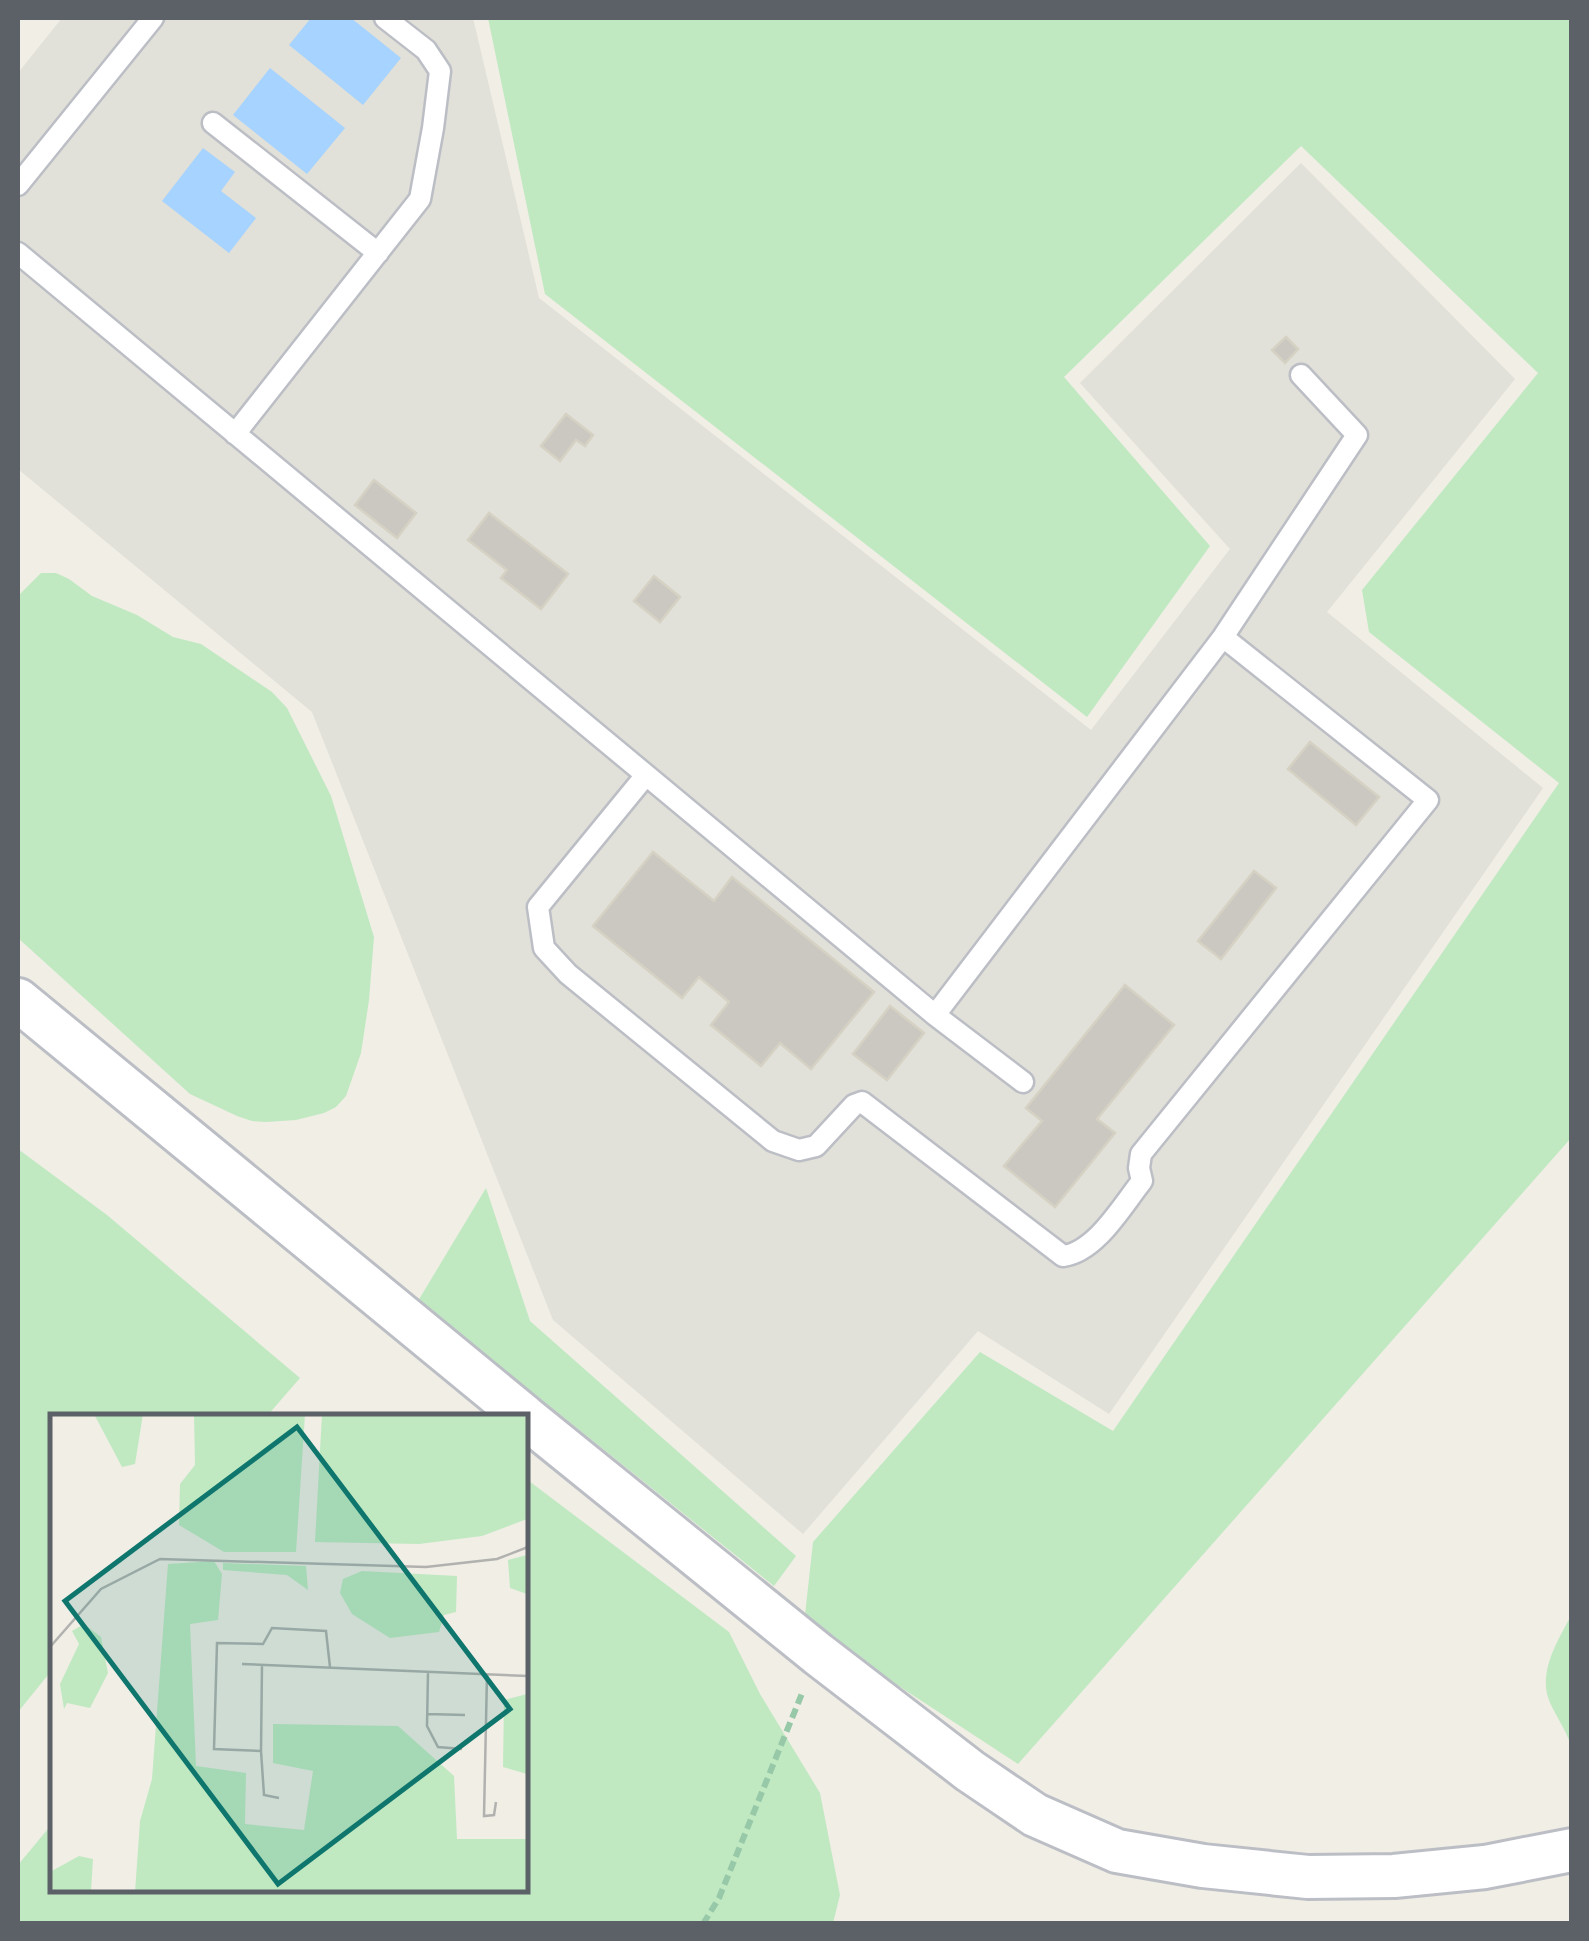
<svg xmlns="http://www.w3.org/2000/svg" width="1589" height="1941" viewBox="0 0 1589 1941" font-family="'DejaVu Sans',sans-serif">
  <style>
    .industrial { fill: #e1e0d9 }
    .green { fill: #c0e9c2 }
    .water { fill: #a6d3ff }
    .building { fill: #cbc8c2; stroke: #d5d1c3; stroke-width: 2.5 }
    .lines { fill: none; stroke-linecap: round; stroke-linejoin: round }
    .service-casing { stroke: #bcbec5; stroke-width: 25 }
    .minor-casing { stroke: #bcbec5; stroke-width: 48 }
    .path { stroke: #97c8a8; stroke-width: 6; stroke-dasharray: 10 5; stroke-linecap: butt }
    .service { stroke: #fff; stroke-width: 20 }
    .minor { stroke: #fff; stroke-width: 42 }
    .inset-road { fill: none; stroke: #b1b1af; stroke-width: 2.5 }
    .view { fill: #0f766e; fill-opacity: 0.15; stroke: #0f766e; stroke-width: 5 }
    .inset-edge { fill: none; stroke: #5c6067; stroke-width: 5 }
  </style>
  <rect width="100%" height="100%" fill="#f0eee5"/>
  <path class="industrial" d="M62 18H473L539 298 1091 730 1230 549 1080 383 1301 163 1515 379 1327 612 1543 788 1109 1414 978 1331 803 1534 553 1320 312 712 18 469V73Z"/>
  <path class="green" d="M488 18H1571V1138L1018 1764 804 1624 813 1542 980 1352 1113 1431 1559 783 1369 632 1362 590 1538 373 1301 146 1064 377 1210 546 1087 717 545 294Z
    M41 573H56L69 579 92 596 137 615 173 637 201 644 272 692 287 708 331 796 374 937 369 1000 361 1053 346 1096 336 1107 324 1113 296 1120 266 1122 252 1121 237 1116 190 1094 18 938V596Z
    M18 1149 107 1215 300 1378 267 1416H52V1670L18 1712Z
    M486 1188 530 1321 796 1556 774 1586 418 1301Z
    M525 1478 729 1632 760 1694 820 1793 840 1895 833 1923H18V1865L52 1824V1888H525Z
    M1571 1616V1746C1566 1728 1552 1712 1547 1694 1541 1667 1559 1638 1571 1616Z"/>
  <path class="water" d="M311 18H351L401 58 363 105 289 45Z
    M270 68 345 128 307 174 233 115Z
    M203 148 235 172 221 191 256 218 229 253 162 201Z"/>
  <path class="building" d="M1286 337 1298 349 1285 363 1272 350Z
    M566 414 593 435 585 446 576 440 560 461 541 446Z
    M374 480 416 513 397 538 355 505Z
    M489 513 568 574 541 609 501 578 507 570 468 540Z
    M654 576 680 597 660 622 634 601Z
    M1310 742 1379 797 1356 825 1288 769Z
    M653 852 714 901 732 877 874 992 811 1069 780 1043 761 1066 711 1025 729 1002 699 977 682 998 593 926Z
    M1254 871 1276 888 1221 959 1198 941Z
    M1125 985 1174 1025 1097 1119 1115 1133 1055 1207 1004 1166 1042 1121 1026 1108Z
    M890 1006 924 1033 887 1080 853 1054Z"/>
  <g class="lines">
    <g class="service-casing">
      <path id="service" d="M213 123 378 253
        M18 185 153 18
        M18 253 935 1015 1023 1082
        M235 434 420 199 433 128 440 71 426 50 385 18
        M1223 637 1357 435 1301 375
        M646 775 538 907 544 948 568 974 773 1141 799 1150 816 1146 854 1105 862 1102 1063 1256C1096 1252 1122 1206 1142 1181L1139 1168 1141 1154 1428 800 1223 637 935 1015"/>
    </g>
    <g class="minor-casing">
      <path id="minor" d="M18 1000 524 1416
        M525 1417 818 1654 970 1771 1035 1815 1117 1851 1203 1866 1308 1877 1394 1876 1485 1867 1572 1850"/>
    </g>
    <path class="path" d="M703 1924 719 1898 803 1691"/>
    <use href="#service" class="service"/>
    <use href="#minor" class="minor"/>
  </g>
  <g transform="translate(50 1414)">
    <rect width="478" height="478" fill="#f0eee5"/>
    <path d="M44 0H93L85 50 72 53ZM144 0H255L246 138H174L129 111 130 70 145 51ZM272 0H477V105L432 122 369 130 265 128ZM477 141H478L477 180 460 174 458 146ZM164 147 172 160 168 206 140 210 146 352 196 359 195 410 254 416 263 357 223 349V310L348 312 404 362 407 425H477V477L85 478 90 407 102 365 118 150ZM173 149 256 152 258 176 237 161 173 156ZM312 157 407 162 406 198 394 201 389 218 340 224 302 200 290 179 293 165ZM34 210 51 223 58 259 40 294 17 289 14 295 10 270 29 230 22 217ZM477 280H478L477 360 453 353 454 286ZM29 442 43 445 41 477H0V458Z" fill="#c0e9c2"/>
    <path class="inset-road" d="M0 233 51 175 110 145 376 153 447 145 478 133M192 250 478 262M212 250 211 337 164 335 167 229 213 230 222 214 276 217 280 253M378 258 377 312 388 333 412 335M437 261 434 402 444 401 446 388M377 300 415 301M211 337 214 381 229 384"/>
    <path class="view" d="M247 13 460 295 228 470 15 187Z"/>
    <rect width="478" height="478" class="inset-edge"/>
  </g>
  <rect width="1589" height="1941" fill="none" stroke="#5c6067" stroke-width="40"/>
</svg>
